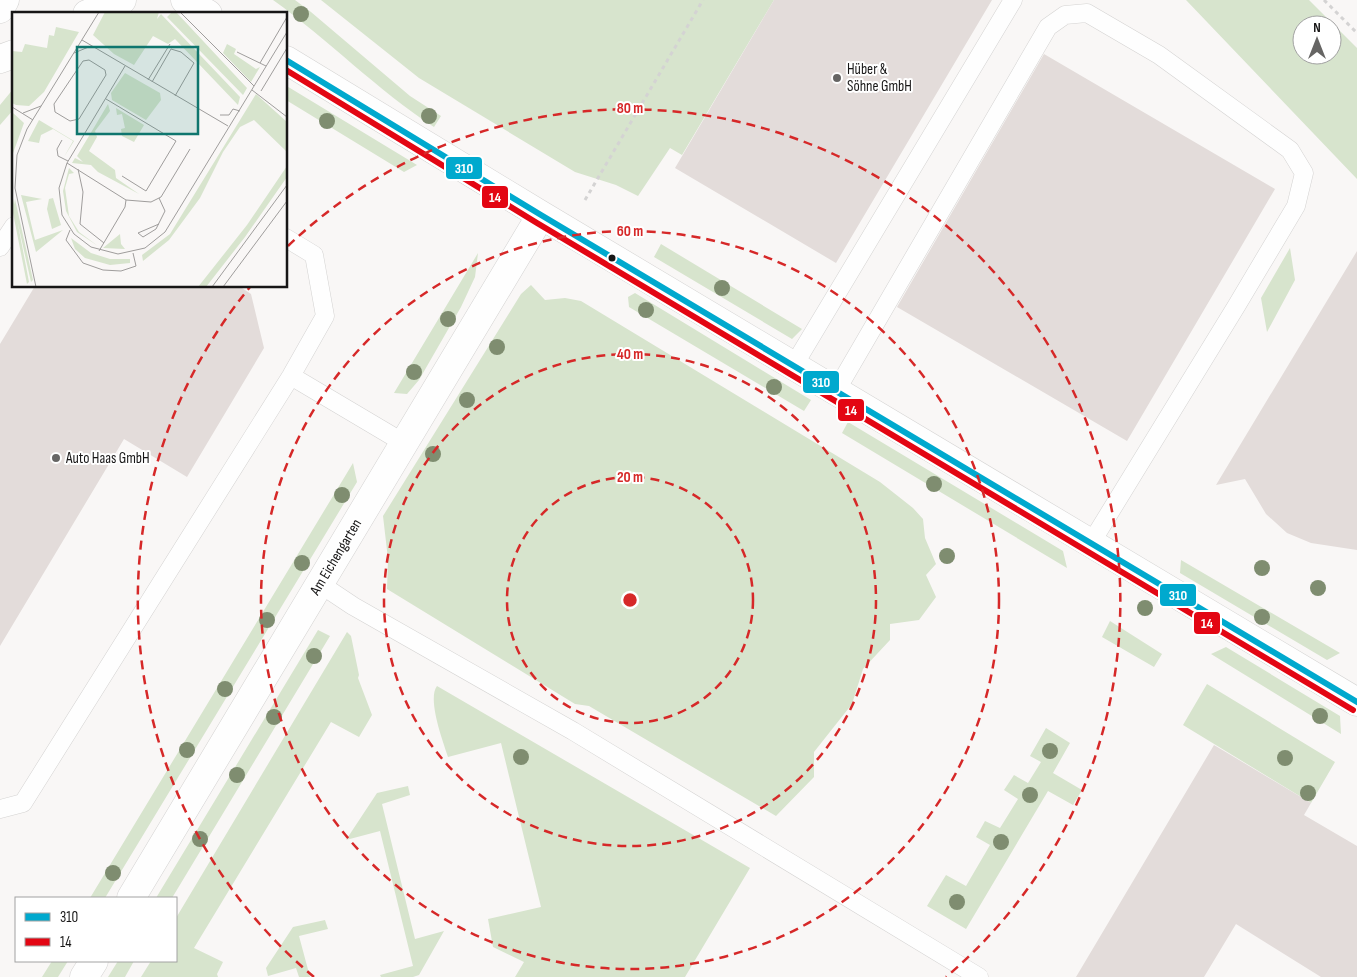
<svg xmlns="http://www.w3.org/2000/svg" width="1357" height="977" viewBox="0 0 1357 977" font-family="'Sofia Sans Condensed',sans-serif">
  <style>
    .green { fill: #d7e4cd; fill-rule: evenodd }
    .building { fill: #e3dcda }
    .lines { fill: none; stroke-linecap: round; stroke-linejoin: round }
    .service-casing { stroke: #d4d3d2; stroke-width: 19 }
    .minor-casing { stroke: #d4d3d2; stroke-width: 29 }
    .secondary-casing { stroke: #d4d3d2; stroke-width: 29 }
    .path { stroke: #d4d3d3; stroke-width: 3; stroke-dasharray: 4 4; stroke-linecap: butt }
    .service { stroke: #fefefe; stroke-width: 18 }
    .minor { stroke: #fefefe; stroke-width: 28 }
    .secondary { stroke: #fefefe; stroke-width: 28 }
    .bus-1-casing { stroke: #fff; stroke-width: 10 }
    .bus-2-casing { stroke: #fff; stroke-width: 10 }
    .bus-1 { stroke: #00a9ce; stroke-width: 6 }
    .bus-2 { stroke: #e30613; stroke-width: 6 }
    .tree { fill: #7f8d70 }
    .ring { fill: none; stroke: #d62828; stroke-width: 2.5; stroke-dasharray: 9 6 }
    .poi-dot { fill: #666564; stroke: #fff; stroke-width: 2 }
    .bus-dot { fill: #171616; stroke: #fff; stroke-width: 2 }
    .labels { text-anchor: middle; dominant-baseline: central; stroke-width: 4; stroke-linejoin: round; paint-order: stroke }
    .poi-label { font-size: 15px; fill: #171616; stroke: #fff; text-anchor: start }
    .street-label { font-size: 15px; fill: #171616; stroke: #fff }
    .inset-road { fill: none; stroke: #9f9d9c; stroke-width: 1 }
    .view { fill: #0f766e; fill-opacity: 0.15; stroke: #0f766e; stroke-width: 2.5 }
    .inset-edge { fill: none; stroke: #171616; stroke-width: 2.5 }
    .centre { fill: #d62828; stroke: #fff; stroke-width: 2.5 }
    .ring-label { font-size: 15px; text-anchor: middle; font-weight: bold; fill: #d62828; stroke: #fff; stroke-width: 4; stroke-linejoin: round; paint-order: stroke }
    .line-badge { stroke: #fff; stroke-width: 2 }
    .badge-label { font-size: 14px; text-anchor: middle; font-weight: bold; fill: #fff }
  </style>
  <rect width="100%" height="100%" fill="#f9f7f6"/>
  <path class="green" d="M273 0H295L311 12 410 96 441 116 434 127C377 90 329 40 273 0Z
    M321 0H774L682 155 670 148 638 196 616 185 575 172 419 78Z
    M1186 0H1309L1357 48V179ZM1302 25H1332V55H1302Z
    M286 86 290 88 417 165 404 172 286 100Z
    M14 88V109L0 125V105Z
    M661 244 802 329 792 339 654 257Z
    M1290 248 1295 280 1267 332 1261 298Z
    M478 253 475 277 461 307 419 380 407 394 394 393Z
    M531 285 545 300 565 298 581 301 880 482 913 508 923 519 925 538 936 564 926 575 936 597 919 620 890 624V640L863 669 852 704 814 752V777L776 816 589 706 575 704 387 589 388 559 383 516 521 294Z
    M635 293 811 400 804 411 629 307 628 297Z
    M848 422 1063 551 1067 568 842 433Z
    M353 463 357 482 105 898H90Z
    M1181 560 1340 653 1327 660 1180 573Z
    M1110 621 1162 654 1154 667 1102 637Z
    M318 630 330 636 172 898H156Z
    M347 632 351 636 359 675 358 678 372 715 359 737 331 722 194 948 223 962 217 974 218 977H141L151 961H176V918Z
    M1226 647 1340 716 1341 734 1211 654Z
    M1207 684 1335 762 1311 803 1183 725Z
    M437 686 750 868 685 977H515L524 962 493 947 488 919 541 907 501 743 448 757C443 741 427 699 437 686Z
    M1046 728 1070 743 1053 773 1082 790 1073 805 1048 791 966 929 927 906 946 875 966 886 990 845 976 837 985 821 1000 828 1018 799 1004 790 1014 775 1028 783 1041 762 1030 756Z
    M408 786 410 795 382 804 415 939 444 931 419 975 413 977H381L380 975 413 966 380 831 346 840 377 793Z
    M325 920 328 929 299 936 310 977H299L296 968 268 976 266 968 293 927Z
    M52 961H68L58 977H42Z
    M118 961H134L125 977H108Z"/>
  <path class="building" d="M774 0H992L836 263 675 168Z
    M1044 54 1275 189 1127 441 897 307Z
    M1357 251V550L1311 543 1287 533 1266 514 1245 479 1216 485Z
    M35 286H239L251 294 264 348 187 477 124 439 0 646V344Z
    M1214 745 1311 803 1304 815 1357 846V977H1321L1236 924 1204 977H1076Z"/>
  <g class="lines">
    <g class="service-casing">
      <path id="service" d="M0 247 14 226
        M794 365 1013 0
        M291 376 404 443
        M836 391 1048 27 1065 15 1087 13 1159 55 1290 150 1304 173 1296 206 1237 305 1091 543
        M320 584 353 606 573 731 979 977
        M0 809 23 803 291 376 325 316 314 255 286 238"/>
    </g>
    <g class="minor-casing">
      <path id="minor" d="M185 0 208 14
        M87 14 122 0
        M0 59 14 54
        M286 60 541 215 1357 702
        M131 898 541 215
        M84 977 94 961"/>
    </g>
    <g class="secondary-casing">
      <path id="secondary" d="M0 9 5 0"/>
    </g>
    <path class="path" d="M1324 0 1357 33
      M585 200 703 0"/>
    <use href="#service" class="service"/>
    <use href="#minor" class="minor"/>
    <use href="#secondary" class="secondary"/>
    <g class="bus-1-casing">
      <path id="bus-1" d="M286 60 541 215 1357 702"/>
    </g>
    <g class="bus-2-casing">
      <path id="bus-2" d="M286 70 537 223 1353 710"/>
    </g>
    <use href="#bus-1" class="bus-1"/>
    <use href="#bus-2" class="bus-2"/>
  </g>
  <g class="tree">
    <circle cx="301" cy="14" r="8"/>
    <circle cx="429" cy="116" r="8"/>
    <circle cx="327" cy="121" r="8"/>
    <circle cx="722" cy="288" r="8"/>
    <circle cx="646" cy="310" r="8"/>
    <circle cx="448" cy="319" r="8"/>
    <circle cx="497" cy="347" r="8"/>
    <circle cx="414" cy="372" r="8"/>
    <circle cx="774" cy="387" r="8"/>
    <circle cx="467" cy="400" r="8"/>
    <circle cx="433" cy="454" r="8"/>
    <circle cx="934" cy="484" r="8"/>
    <circle cx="342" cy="495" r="8"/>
    <circle cx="947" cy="556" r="8"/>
    <circle cx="302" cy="563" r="8"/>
    <circle cx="1262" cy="568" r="8"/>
    <circle cx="1318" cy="588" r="8"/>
    <circle cx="1145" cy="608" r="8"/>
    <circle cx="1262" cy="617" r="8"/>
    <circle cx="267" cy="620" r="8"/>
    <circle cx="314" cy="656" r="8"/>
    <circle cx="225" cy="689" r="8"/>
    <circle cx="1320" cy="716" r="8"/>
    <circle cx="274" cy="717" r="8"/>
    <circle cx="187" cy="750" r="8"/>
    <circle cx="1050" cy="751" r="8"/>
    <circle cx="521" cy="757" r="8"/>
    <circle cx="1285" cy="758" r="8"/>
    <circle cx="237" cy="775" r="8"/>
    <circle cx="1308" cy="793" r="8"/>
    <circle cx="1030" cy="795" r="8"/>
    <circle cx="200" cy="839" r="8"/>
    <circle cx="1001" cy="842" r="8"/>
    <circle cx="113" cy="873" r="8"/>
    <circle cx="957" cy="902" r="8"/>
  </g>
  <g class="ring">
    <circle cx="630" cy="600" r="123"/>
    <circle cx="630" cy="600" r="246"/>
    <circle cx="630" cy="600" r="369"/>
    <path d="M314 977A492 492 0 0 1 250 287M288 246A492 492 0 1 1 946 977"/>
  </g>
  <g class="poi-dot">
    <circle cx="837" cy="78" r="5"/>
    <circle cx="56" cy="458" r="5"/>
  </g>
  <circle class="bus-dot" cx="612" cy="258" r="4.5"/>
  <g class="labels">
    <g class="poi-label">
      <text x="847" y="69">Hüber &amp;<tspan x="847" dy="17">Söhne GmbH</tspan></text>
      <text x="66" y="458">Auto Haas GmbH</text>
    </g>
    <g class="street-label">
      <text transform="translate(336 557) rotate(-59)">Am Eichengarten</text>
    </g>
  </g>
  <g transform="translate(12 12)">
    <rect width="275" height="275" fill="#f9f7f6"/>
    <path d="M93 0H147L145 7 149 2 228 85 226 93 163 27 156 32 141 24 122 53 102 42 81 23ZM160 0H164L235 76 231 83 155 5ZM44 15 67 20 32 80 17 94 4 93 0 91V39L10 40 13 32 35 36 37 23 42 24ZM215 32 224 37 222 42 244 57 248 55 239 70 211 41ZM113 61 148 81 149 88 134 108 100 88 99 81ZM244 82 275 110V140L242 108 228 115 211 140 188 186 157 228 131 249 130 243 158 222ZM96 92 98 99 83 119 85 125 77 139 103 158 104 166 127 182 86 160 79 153 60 151 63 146 71 150 65 144ZM104 96 132 113 122 130 110 124 109 117 113 116 110 102 105 103ZM0 100 12 111 0 144ZM27 108 62 129 52 145 61 129 41 117 29 123 27 131 16 129ZM275 154V165L233 225 194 275H186L235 213ZM57 156 62 161 57 162 53 176 57 204 67 220 86 234 65 220 54 199 51 179ZM0 181 17 270 15 272 1 201ZM9 183 30 187 14 190 23 228 51 218 24 240ZM41 186 49 213 40 217 35 197 37 187ZM3 187 21 268 19 270 2 194ZM108 222 109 232 113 237 91 236ZM59 226 79 241 98 247H118V251L98 253 73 246 63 237Z" fill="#d7e4cd"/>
    <path class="inset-road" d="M168 0 242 74M70 28 216 114M225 40 254 54M62 41 79 34M77 48 93 58 94 63 67 107 58 109 43 100 42 92 71 49ZM248 51 275 5M113 54 55 151 47 176 50 203 62 222 79 235 106 242 133 236 153 220 275 20M136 68 158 32M140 70 159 37 169 40 182 51 163 84M240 78 275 105M249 79 275 36M94 87 164 129 134 179 110 164M0 95 21 108M11 101 29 94M208 103H217L221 97 228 99M50 128 45 137 46 144 56 149M55 151 114 188 113 195 87 239M66 157 71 180 68 212 92 231M114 188 139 190 149 185 178 137M147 212 126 221 131 225 144 217 153 199 147 186M58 218 54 228 71 251 91 258 109 259 124 254 121 241M24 275 3 176 5 143 15 117 87 0M200 275 275 173M211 275 275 189"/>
    <path class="view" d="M65 35H186V122H65Z"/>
    <rect width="275" height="275" class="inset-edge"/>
  </g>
  <circle cx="630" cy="600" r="8" class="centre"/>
  <g class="ring-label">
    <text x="630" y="113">80 m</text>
    <text x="630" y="236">60 m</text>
    <text x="630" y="359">40 m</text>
    <text x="630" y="482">20 m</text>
  </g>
  <g class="line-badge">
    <rect x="445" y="156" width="38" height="24" rx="5" fill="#00a9ce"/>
    <rect x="481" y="185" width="28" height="24" rx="5" fill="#e30613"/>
    <rect x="802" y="370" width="38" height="24" rx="5" fill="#00a9ce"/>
    <rect x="837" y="398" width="28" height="24" rx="5" fill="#e30613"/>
    <rect x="1159" y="583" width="38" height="24" rx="5" fill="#00a9ce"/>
    <rect x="1193" y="611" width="28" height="24" rx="5" fill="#e30613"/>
  </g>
  <g class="badge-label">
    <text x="464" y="173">310</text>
    <text x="495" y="202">14</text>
    <text x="821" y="387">310</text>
    <text x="851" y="415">14</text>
    <text x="1178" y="600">310</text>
    <text x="1207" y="628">14</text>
  </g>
  <rect x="15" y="897" width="162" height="65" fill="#ffffff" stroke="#a2a2a2"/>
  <rect x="25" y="913" width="25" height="8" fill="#00a9ce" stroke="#a2a2a2"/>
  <text x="60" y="922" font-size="15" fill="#171616">310</text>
  <rect x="25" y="938" width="25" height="8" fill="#e30613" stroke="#a2a2a2"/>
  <text x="60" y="947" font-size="15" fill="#171616">14</text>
  <g transform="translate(1317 40)"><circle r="24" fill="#ffffff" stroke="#a2a2a2"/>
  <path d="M0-4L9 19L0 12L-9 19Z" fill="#666564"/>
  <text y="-8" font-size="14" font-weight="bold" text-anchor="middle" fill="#171616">N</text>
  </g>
</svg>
